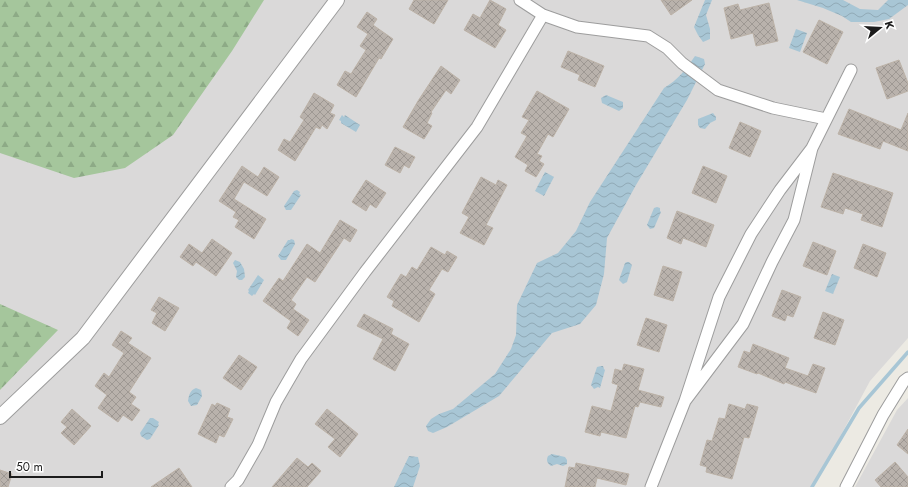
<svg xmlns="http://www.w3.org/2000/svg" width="908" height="487" viewBox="0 0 908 487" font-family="Jost,sans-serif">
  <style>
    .residential { fill: #dad9d9 }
    .forest { fill: url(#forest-firs) }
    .water { fill: url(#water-waves) }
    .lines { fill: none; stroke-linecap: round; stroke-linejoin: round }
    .stream { stroke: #a8c6d5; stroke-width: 3.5 }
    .building { fill: url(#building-cross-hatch); stroke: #bcb2a7 }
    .minor-casing { stroke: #9d9d9d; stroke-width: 13 }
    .tertiary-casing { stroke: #9d9d9d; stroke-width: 16 }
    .minor { stroke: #fff; stroke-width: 11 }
    .tertiary { stroke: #fff; stroke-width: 14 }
  </style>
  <defs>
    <pattern id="forest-firs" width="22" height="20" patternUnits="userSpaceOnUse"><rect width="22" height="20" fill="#a5c69c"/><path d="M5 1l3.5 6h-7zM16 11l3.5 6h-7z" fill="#8daa86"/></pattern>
    <pattern id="water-waves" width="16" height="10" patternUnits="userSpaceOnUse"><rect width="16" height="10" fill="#a8c6d5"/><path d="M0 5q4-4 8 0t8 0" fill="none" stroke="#90aab6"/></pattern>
    <pattern id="building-cross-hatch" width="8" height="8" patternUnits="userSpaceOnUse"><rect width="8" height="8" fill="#b9b2ac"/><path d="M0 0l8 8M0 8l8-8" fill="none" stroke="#9e9893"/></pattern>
  </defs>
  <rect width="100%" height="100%" fill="#eceae3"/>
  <path class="residential" d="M0 0H908V338L870 381 813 487H0Z
    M908 398V487H855L897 410Z"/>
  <path class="forest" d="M0 0H264L232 51 173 135 125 168 74 178 0 153Z
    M0 304 58 330 0 390Z"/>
  <path class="water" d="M705 0H712L706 15 710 29V39L703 42 698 35 694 27Z
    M797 0H843L860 9 878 10 888 0H908V5L889 19 874 22H851L842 16 823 8Z
    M796 29 807 33 800 52 789 48Z
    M695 56 704 59 705 64 687 100 636 185 607 238 604 274 596 305 580 324 552 333 499 396 447 427 433 433 428 431 426 426 431 419 439 414 453 409 495 374 511 349 516 335 517 305 537 263 558 253 576 231 590 202 664 88C678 80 686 69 695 56Z
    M606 95 623 102V108L619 111 602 103 601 98Z
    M713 113 716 117V120L710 123 705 129 700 128 698 125V119Z
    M342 115 344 117 345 115 360 125 356 132 341 123V121L339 120Z
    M545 172 554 177 544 196 535 191Z
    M297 190 300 192 299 194 301 195 291 210H286L284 206 294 191Z
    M657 207 660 208V211L661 212 654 228 650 229 647 225 654 208Z
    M291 239 294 240 295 244 286 260H281L278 256 288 240H290Z
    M235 260 240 262 244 269 245 277 242 280H239L236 277 237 271 233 263Z
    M627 262H629L632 265 627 282 623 284 619 280 625 263Z
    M832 274 840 277 833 294 825 291Z
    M258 275 264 280 255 295 254 294 252 296 248 293 249 291 248 290Z
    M601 366H603L604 369 605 370 600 388 598 387 594 389 591 385 597 367Z
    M196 388 201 390 202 396 197 405 191 406 188 401C189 395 190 390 196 388Z
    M150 418H153L159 422 158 424 159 425 150 439 147 440 141 436 140 433Z
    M552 454 565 457 567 460V464L563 466 557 464 551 466C547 463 546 460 548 456Z
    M409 456 418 457 420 466 413 487H394Z"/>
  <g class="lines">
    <path class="stream" d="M812 487 859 408 908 352"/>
  </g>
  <path class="building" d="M414 0H448L434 24 409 9Z
    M490 0 506 9 498 25 506 30 495 48 464 30 473 14 480 18Z
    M661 0H692L671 15Z
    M769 3 778 41 756 46 753 33 731 39 724 8 738 4 740 10Z
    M367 12 377 19 373 25 393 39 381 59 379 58 356 97 337 85 345 71 351 74 366 50 360 46 368 34 357 27Z
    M819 20 843 32 827 64 803 52Z
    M568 51 604 66 595 87 578 80 580 75 561 67Z
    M899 60 908 83V91L887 99 876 68Z
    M441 66 460 80 451 94 446 90 431 112 432 113 427 123 432 126 424 139 403 127 418 101Z
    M537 91 569 109 553 137 548 134 537 154 542 156 539 161 544 164 536 177 525 171 528 165 515 157 527 136 521 133 529 120 522 117Z
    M314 93 334 105 330 113 335 115 327 129 322 125 320 129 316 127 295 161 278 150 284 139 290 142 304 120 300 117Z
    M849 109 901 130 908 113V151L883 141 880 149 838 134Z
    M740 122 761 131 750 157 729 148Z
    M395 147 415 157 409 168 404 165 400 173 385 165Z
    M242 166 258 177 264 167 279 177 267 196 244 182 234 199 266 219 254 239 235 227 239 220 233 217 236 212 219 201Z
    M703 166 727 176 716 203 692 193Z
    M833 173 893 193 882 227 861 220 863 214 845 208 843 214 821 207Z
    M481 177 496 185 498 180 507 185 486 225 493 228 484 245 460 233 469 217 462 213Z
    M366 180 386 193 376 208 370 204 366 211 352 202Z
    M677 211 714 225 706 247 683 238 681 244 667 238Z
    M340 220 357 230 350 242 344 238 315 282 307 277 291 300 296 304 293 309 309 320 298 336 287 328 291 321 263 301 279 278 283 281 307 244 320 253Z
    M212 239 232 253 216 276 196 262 193 266 180 257 189 244 202 253Z
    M813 242 836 251 827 275 803 266Z
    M863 244 886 253 877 277 854 268Z
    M431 247 445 255 447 251 457 257 448 272 442 269 429 290 435 294 419 322 392 306 394 301 387 297 401 274 406 277 412 267 417 270Z
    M663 266 682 272 673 301 654 295Z
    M782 290 801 297 793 317 787 315 785 321 772 316Z
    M159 297 179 308 165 331 152 323 157 313 151 310Z
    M823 312 844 320 835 345 814 338Z
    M364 314 393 329 391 334 409 344 395 371 373 359 383 339 357 326Z
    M646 318 667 325 659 352 637 345Z
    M121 331 132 338 128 343 151 358 129 392 136 397 131 404 140 410 132 421 123 415 118 422 98 408 107 395 95 386 104 373 109 377 124 353 112 345Z
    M753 344 789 358 785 368 808 376 813 364 825 368 816 393 785 382 784 384 758 373 757 374 738 367 744 351 750 353Z
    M239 355 257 367 241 390 223 378Z
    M624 364 644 369 638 390 664 397 661 407 640 402 638 407 635 406 626 438 601 432 600 436 585 432 592 406 611 411 618 385 612 383 615 369 622 371Z
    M217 403 230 409 227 417 233 419 224 437 219 435 216 443 198 434 212 404 215 406Z
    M729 404 745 409 747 404 758 407 749 438 744 437 732 479 706 472 707 467 700 465 707 440 712 441 719 418 725 419Z
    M72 409 91 426 74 445 61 433 67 427 61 422Z
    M327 409 358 434 340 457 328 447 335 439 315 424Z
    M908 429V454L897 445Z
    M297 458 308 467 312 463 321 471 307 487H272Z
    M895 462 908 477V487H881L875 480Z
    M576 463 629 474 626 485 597 478 595 487H565L569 467 575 468Z
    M179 468 192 487H151Z
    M0 470 12 474 8 487H0Z"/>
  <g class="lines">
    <g class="minor-casing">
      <path id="minor" d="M520 0 543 15 577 27 648 36 667 48 682 63 718 90 773 108 826 119
        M812 148 794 220 772 262 743 324 685 401 719 297 751 234 780 190 812 148 851 70
        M231 487 238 480 258 445 276 402 301 359 365 272 477 127 543 15
        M651 487 685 401
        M846 487 883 415 904 381 908 378"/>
    </g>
    <g class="tertiary-casing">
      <path id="tertiary" d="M0 417 83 338 337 0"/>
    </g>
    <use href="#minor" class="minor"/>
    <use href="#tertiary" class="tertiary"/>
  </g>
  <g transform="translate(880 28) rotate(72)" stroke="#ffffff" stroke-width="3" paint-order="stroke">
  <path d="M0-3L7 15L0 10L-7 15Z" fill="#1c1c1c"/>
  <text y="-6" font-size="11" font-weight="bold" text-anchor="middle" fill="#1c1c1c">K</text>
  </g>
  <path d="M10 471v6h92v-6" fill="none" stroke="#1c1c1c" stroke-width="2"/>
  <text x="16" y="471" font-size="12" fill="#1c1c1c" stroke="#ffffff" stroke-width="3" paint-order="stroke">50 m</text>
</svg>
